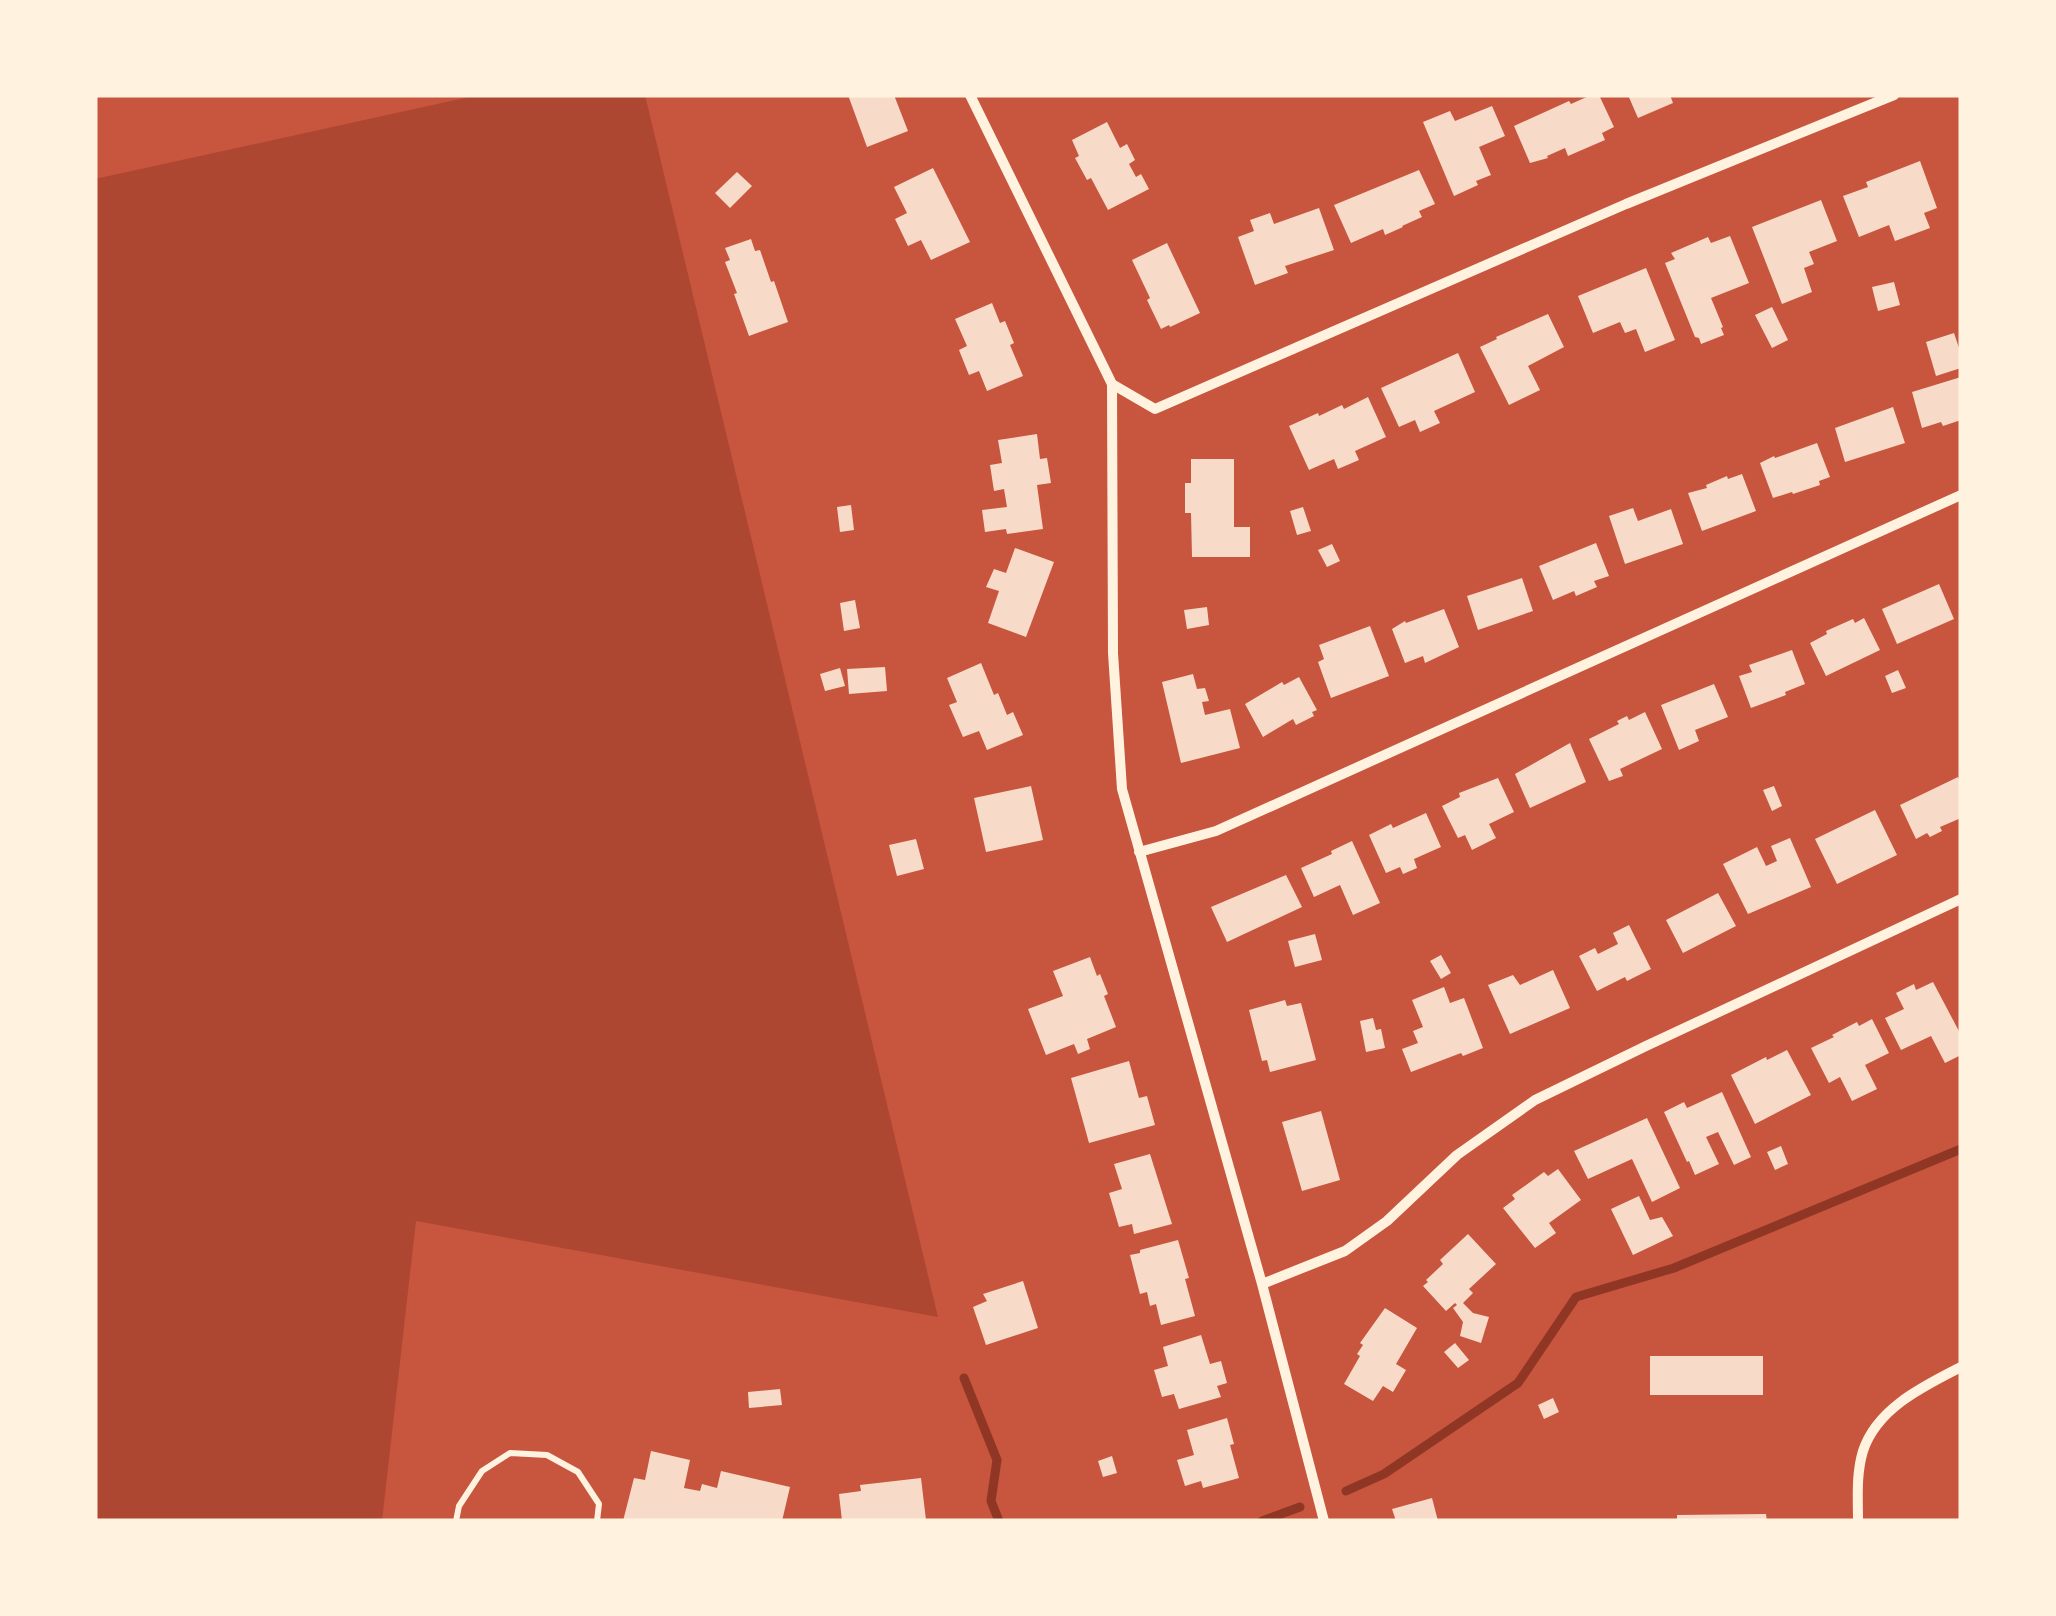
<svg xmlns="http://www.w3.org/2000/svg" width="2056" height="1616" viewBox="0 0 2056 1616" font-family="Inter,sans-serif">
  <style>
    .green { fill: #ae4732 }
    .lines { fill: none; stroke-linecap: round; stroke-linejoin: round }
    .stream { stroke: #8f3625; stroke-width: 9 }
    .building { fill: #f7dbc8 }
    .service { stroke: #fff3e0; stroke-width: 6 }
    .minor { stroke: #fff3e0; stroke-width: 10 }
  </style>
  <rect width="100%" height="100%" fill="#c8553d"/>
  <path class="green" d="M478 95H645L938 1317 416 1221 382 1521H95V179Z"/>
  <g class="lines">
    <path class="stream" d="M964 1378 997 1460 991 1501 999 1521
      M1346 1491 1384 1474 1518 1383 1576 1297 1674 1268 1961 1149
      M1262 1521 1300 1507"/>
  </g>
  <path class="building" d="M848 95H894L908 131 867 147Z
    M1591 95H1599L1614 127 1602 133 1605 140 1568 156 1565 148 1547 156 1548 158 1530 163 1514 126 1569 101 1571 104Z
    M1628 95H1670L1673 103 1638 118Z
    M1492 106 1505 136 1479 147 1491 175 1476 181 1478 185 1454 196 1423 122 1450 111 1455 121Z
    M1107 122 1120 148 1127 144 1135 160 1129 164 1136 177 1141 174 1149 189 1108 210 1091 178 1087 180 1075 158 1079 156 1072 140Z
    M1920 161 1937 208 1924 213 1930 228 1895 241 1889 225 1859 237 1843 196 1868 187 1866 182Z
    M933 168 970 242 931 260 921 240 908 246 895 219 907 213 894 187Z
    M1419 170 1435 204 1419 211 1422 217 1402 226 1403 227 1385 235 1383 229 1351 243 1334 205Z
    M737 172 752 186 730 208 715 193Z
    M1821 200 1837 241 1809 252 1814 264 1804 268 1812 292 1782 304 1752 227Z
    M1319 208 1334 250 1285 266 1288 273 1255 285 1238 237 1254 231 1250 220 1270 213 1274 224Z
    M1730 236 1749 283 1711 298 1723 327 1721 328 1724 335 1701 344 1699 338 1695 337 1665 263 1675 259 1671 253 1708 237 1711 243Z
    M751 239 755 251 760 250 771 282 774 281 788 322 749 336 734 294 737 293 725 262 730 260 725 248Z
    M1167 243 1200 313 1170 327 1169 325 1161 329 1147 300 1150 298 1132 260Z
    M1646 268 1675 340 1645 352 1636 329 1625 333 1620 322 1593 333 1578 296Z
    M1894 282 1900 305 1878 311 1872 287Z
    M992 303 1000 323 1005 321 1014 343 1010 345 1023 376 987 391 979 371 969 375 959 350 967 346 955 319Z
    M1772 307 1788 340 1772 348 1755 315Z
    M1548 314 1564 347 1528 366 1540 390 1509 405 1480 347 1497 339 1496 337Z
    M1954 333 1961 354V368L1936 376 1926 342Z
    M1458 353 1475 392 1434 411 1440 423 1420 432 1415 420 1399 427 1381 388Z
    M1961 377V420L1943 426 1941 422 1922 428 1912 392Z
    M1368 397 1386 437 1355 451 1359 460 1338 469 1334 459 1309 470 1289 426 1318 413 1319 416 1342 405 1344 409Z
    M1893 407 1905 443 1845 462 1835 428Z
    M1037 434 1040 459 1047 458 1051 483 1037 485 1043 529 1007 534 1006 529 985 532 982 510 1007 507 1004 489 994 491 990 465 1002 463 998 440Z
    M1817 443 1830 477 1819 481 1820 485 1793 494 1792 492 1773 498 1760 463 1774 456 1775 458Z
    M1191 459H1234V527H1250V557H1192L1191 513H1185V483H1191Z
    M1742 474 1756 511 1702 531 1688 493 1707 488 1706 485 1727 476 1728 479Z
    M851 505 854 530 840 532 837 507Z
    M1303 507 1311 531 1297 535 1290 511Z
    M1633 508 1638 521 1671 509 1683 544 1625 564 1609 516Z
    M1596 543 1609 576 1594 581 1597 587 1576 596 1574 591 1553 600 1539 566Z
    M1332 544 1340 561 1327 567 1318 550Z
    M1015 548 1054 562 1026 637 988 623 999 591 986 587 994 569 1006 573Z
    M1522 578 1533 611 1478 630 1467 596Z
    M1939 584 1954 619 1897 644 1882 609Z
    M855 600 860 628 844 631 840 603Z
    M1207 607 1209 625 1187 629 1184 610Z
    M1444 609 1459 647 1425 663 1423 656 1405 663 1392 629 1405 621 1406 623Z
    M1864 618 1880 650 1826 676 1810 643 1827 634 1826 631 1853 619 1855 623Z
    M1370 626 1389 676 1331 698 1318 662 1324 659 1319 645Z
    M1792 650 1805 684 1785 692 1786 695 1751 708 1739 676 1752 672 1749 665Z
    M981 663 994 695 998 693 1007 715 1013 712 1023 735 987 750 979 731 963 737 949 705 957 702 947 678Z
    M885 667 887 691 849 694 847 669Z
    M840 668 845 686 825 691 820 674Z
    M1898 670 1906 688 1892 693 1885 676Z
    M1193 674 1197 689 1205 688 1209 701 1202 702 1205 715 1230 709 1240 748 1181 763 1162 682Z
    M1299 677 1317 710 1312 712 1314 716 1296 725 1293 719 1263 737 1245 704 1282 682 1284 685Z
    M1714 684 1728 717 1695 730 1699 741 1679 750 1661 705Z
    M1645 712 1662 749 1620 769 1623 776 1609 781 1589 739 1619 724 1617 721 1627 716 1629 720Z
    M1570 743 1586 782 1530 808 1515 774Z
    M1958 777 1961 784V818L1940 827 1942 831 1930 837 1927 833 1916 839 1900 805Z
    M1498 778 1514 812 1489 824 1496 838 1472 850 1465 835 1458 838 1442 806 1460 797 1459 793Z
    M1031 786 1043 840 986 852 974 798Z
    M1774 786 1782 806 1772 811 1763 790Z
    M1875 810 1897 855 1837 884 1815 839Z
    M1426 813 1441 847 1414 859 1417 868 1403 874 1400 867 1386 873 1369 835 1391 824 1393 828Z
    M1790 838 1811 887 1748 914 1723 864 1757 847 1766 866 1777 861 1771 846Z
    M916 839 924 869 897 876 889 845Z
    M1352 841 1380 903 1353 915 1340 885 1314 897 1301 868 1332 854 1331 851Z
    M1286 875 1302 907 1227 942 1211 907Z
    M1718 893 1736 926 1683 953 1666 920Z
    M1629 925 1651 969 1627 981 1625 977 1597 991 1579 956 1595 948 1598 954 1618 944 1613 933Z
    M1315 934 1322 960 1295 967 1288 941Z
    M1441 955 1451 973 1441 979 1430 961Z
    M1090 957 1097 976 1100 974 1108 994 1104 996 1116 1027 1087 1039 1090 1049 1078 1054 1074 1044 1046 1055 1028 1009 1063 996 1053 971Z
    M1553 970 1570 1008 1510 1034 1488 985 1513 975 1520 985Z
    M1933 982 1961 1035V1055L1945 1063 1931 1036 1901 1050 1885 1018 1904 1009 1896 993 1914 984 1916 990Z
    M1444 987 1450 1003 1464 998 1483 1048 1463 1056 1461 1053 1411 1072 1402 1049 1418 1043 1413 1031 1423 1027 1412 1000Z
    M1285 1000 1287 1006 1301 1003 1316 1060 1270 1072 1267 1060 1262 1061 1249 1010Z
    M1373 1018 1376 1030 1381 1029 1385 1048 1366 1052 1360 1021Z
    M1872 1019 1889 1053 1865 1065 1877 1089 1852 1101 1840 1077 1829 1083 1811 1048 1834 1037 1832 1035 1857 1022 1859 1026Z
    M1787 1050 1811 1095 1755 1124 1731 1075 1766 1057 1767 1060Z
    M1129 1061 1139 1098 1147 1096 1155 1125 1089 1143 1071 1078Z
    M1722 1092 1751 1157 1734 1165 1718 1132 1706 1137 1719 1164 1695 1175 1689 1161 1687 1162 1664 1112 1684 1102 1687 1108Z
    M1321 1111 1340 1180 1302 1191 1282 1122Z
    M1647 1118 1680 1188 1652 1202 1632 1159 1588 1179 1574 1151Z
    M1781 1146 1788 1164 1775 1170 1767 1152Z
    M1150 1154 1172 1224 1134 1234 1132 1224 1119 1227 1109 1193 1122 1189 1114 1164Z
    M1558 1169 1581 1200 1549 1223 1556 1233 1535 1248 1503 1208 1515 1199 1512 1195 1544 1172 1548 1176Z
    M1639 1196 1650 1220 1662 1217 1673 1236 1633 1255 1611 1209Z
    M1468 1234 1496 1264 1469 1289 1473 1293 1463 1303 1473 1313 1489 1317 1481 1343 1460 1336 1463 1322 1453 1308 1457 1305 1455 1303 1446 1311 1423 1286 1428 1282 1426 1280 1443 1264 1440 1260Z
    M1178 1240 1189 1278 1185 1279 1195 1316 1161 1325 1156 1304 1150 1306 1147 1292 1140 1294 1130 1255 1140 1253V1250Z
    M1023 1281 1038 1328 986 1345 973 1307 987 1301 983 1294Z
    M1385 1308 1417 1328 1396 1364 1406 1370 1393 1392 1383 1386 1373 1401 1344 1384 1360 1356 1357 1354 1363 1345 1360 1343Z
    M1201 1335 1210 1364 1221 1361 1227 1383 1217 1386 1221 1397 1179 1409 1174 1394 1162 1397 1154 1370 1168 1366 1163 1347Z
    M1455 1343 1469 1360 1458 1368 1444 1352Z
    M1650 1356H1763V1395H1650Z
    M780 1389 782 1405 749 1408 748 1392Z
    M1553 1398 1559 1412 1544 1419 1538 1405Z
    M1227 1418 1234 1444 1230 1445 1239 1478 1203 1488 1201 1481 1185 1486 1177 1460 1194 1455 1187 1430Z
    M651 1451 690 1460 684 1488 700 1491 702 1484 717 1488 721 1471 790 1487 782 1521H623L634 1478 645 1480Z
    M1112 1456 1117 1473 1103 1477 1098 1461Z
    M921 1478 926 1520 842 1521 839 1494 861 1491 860 1485Z
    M1432 1498 1438 1521H1396L1392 1509Z
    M1766 1514 1767 1521H1677V1515Z"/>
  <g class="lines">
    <path class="service" d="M456 1521 459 1506 482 1471 510 1453 547 1455 578 1472 599 1504 597 1521"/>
    <path class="minor" d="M970 95 1112 384 1113 653 1122 789 1262 1284 1324 1521
      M1112 384 1155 409 1626 204 1894 95
      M1139 852 1216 831 1961 495
      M1262 1284 1345 1251 1387 1221 1457 1155 1535 1100 1646 1046 1961 899
      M1858 1521C1858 1498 1856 1474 1863 1451 1877 1408 1924 1386 1961 1367"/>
  </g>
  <rect width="2056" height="1616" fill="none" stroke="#fff3e0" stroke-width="195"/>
</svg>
